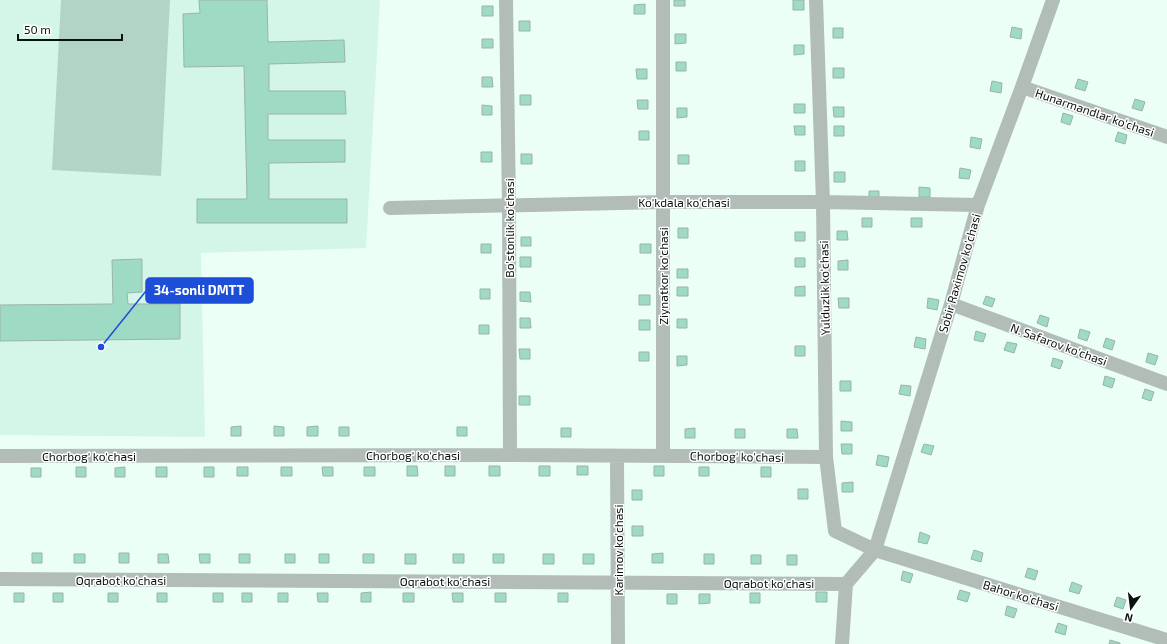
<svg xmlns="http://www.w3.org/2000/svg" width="1167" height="644" viewBox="0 0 1167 644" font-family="'Exo 2',sans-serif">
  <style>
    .built { fill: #d4f6e8 }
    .green { fill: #b1d4c6 }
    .building { fill: #9edac4; stroke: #9bb3a9 }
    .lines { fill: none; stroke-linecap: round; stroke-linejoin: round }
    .street { stroke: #b2bdb8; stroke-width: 14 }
    .labels { text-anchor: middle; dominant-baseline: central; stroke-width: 3; stroke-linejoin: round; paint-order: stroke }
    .street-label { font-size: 12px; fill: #09110e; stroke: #fff }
    .leader { fill: none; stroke: #1d4ed8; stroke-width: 1.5 }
    .callout-dot { fill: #1d4ed8; stroke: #fff; stroke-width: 1.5 }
    .callout { fill: #1d4ed8; stroke: #1d4ed8; stroke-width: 1.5 }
    .callout-label { font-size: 13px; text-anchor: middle; font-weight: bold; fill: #fff }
  </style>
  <rect width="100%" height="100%" fill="#ebfff7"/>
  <path class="built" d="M0 0H380L366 248 201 253 205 437 0 435Z"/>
  <path class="green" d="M61 0H170L161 176 52 170Z"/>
  <path class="building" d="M199 0H267L268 42 344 40 345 62 269 64V91H345L346 114H268V140H345V162L269 163V199H347V223H197V199H247L244 66 184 67 183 14 200 13Z
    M674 0H685V6H674Z
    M793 0H804V10H793Z
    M645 4V14H634V5Z
    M482 6H493V16H482Z
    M519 21H530V31H519Z
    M1012 27 1022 29 1021 39 1010 37Z
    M833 28H843V38H833Z
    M675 34H686V43L675 44Z
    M482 39H493V48H482Z
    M794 45H804V54L794 55Z
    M676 62H686V71H676Z
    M833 68H844V78H833Z
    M636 69H647V79H637Z
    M482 77H492L493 87H482Z
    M1078 79 1088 82 1085 91 1075 88Z
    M992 81 1002 83 1001 93 990 91Z
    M520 95H531V105H520Z
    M1135 99 1145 102 1142 111 1132 108Z
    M637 100H648V109H638Z
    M794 104H805V113H794Z
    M482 105 492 106V115H482Z
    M833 107H844V117H834Z
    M677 108H687V117L677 118Z
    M1063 113 1073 116 1070 125 1061 122Z
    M794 126H805V135H795Z
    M834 126H844V136H834Z
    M639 131H649V140H639Z
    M1118 132 1127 135 1125 144 1115 141Z
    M971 137 982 139 980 149 970 147Z
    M481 152H492V162H481Z
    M521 154H532V164H521Z
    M678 155H689V164H678Z
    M795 161H805V171H795Z
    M960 168 971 170 969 179 959 178Z
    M834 172H845V182H834Z
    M919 187 930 188V197H919Z
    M869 191H879V201H869Z
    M862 218H872V227H862Z
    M911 218H922V227H911Z
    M678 228H688V238H678Z
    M837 231H847L848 240H837Z
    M795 232H805V241H795Z
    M521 237H531V246H521Z
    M481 244H491V253H481Z
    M640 244H651V253H640Z
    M520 257H531V267H520Z
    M795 258H805V267H795Z
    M142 259V292L127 293 128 304H180V339L0 341V305L113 304 112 260Z
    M848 260V270H838V261Z
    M677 269H688V278H677Z
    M805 286V296H795V287Z
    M677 287H688V296H677Z
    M480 289H490V299H480Z
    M520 292H530L531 302 520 301Z
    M639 295H650V305H639Z
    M986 296 995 299 992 307 983 304Z
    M838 298H849V308H839Z
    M928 298 939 300 937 310 927 308Z
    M1040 315 1049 318 1047 327 1037 323Z
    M520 318H530L531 328H520Z
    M677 319H687V328H677Z
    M639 320H650V330H639Z
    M479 325H489V334H479Z
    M1080 329 1090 332 1087 341 1078 338Z
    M976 331 986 334 983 342 974 340Z
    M916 337 926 339 925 349 914 347Z
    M1106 338 1115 341 1112 350 1103 347Z
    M1007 342 1017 344 1014 353 1004 350Z
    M795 346H805V356H795Z
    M519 349H530V359H520Z
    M639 352H649V361H639Z
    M1148 353 1158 356 1155 365 1146 362Z
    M677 356H687V365L677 366Z
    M1053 358 1063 361 1060 369 1051 366Z
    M1105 376 1115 379 1112 388 1103 385Z
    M840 381H851V391H840Z
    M901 385 911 386 910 396 899 394Z
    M1145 389 1154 392 1151 401 1142 398Z
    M519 396H530V405H519Z
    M841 421 852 422V431H841Z
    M241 426V436H231V427Z
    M274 426 284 427V436H274Z
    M318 426V436H307V427Z
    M339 427H349V436H339Z
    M457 427H467V436H457Z
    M561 428H571V437H561Z
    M695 428V438H685V429Z
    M735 429H745V438H735Z
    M787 429H797L798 438H787Z
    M841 444H852V454H842Z
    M924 444 934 446 931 455 921 452Z
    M878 455 889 457 887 467 876 465Z
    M407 466H417L418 476H407Z
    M445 466H455V476H445Z
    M489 466H500V476H489Z
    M539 466H550V476H539Z
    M577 466H588V475H577Z
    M654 466H664V476H654Z
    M76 467H86V477H76Z
    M125 467V477H115V468Z
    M156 467H167V477H156Z
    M204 467H214V477H204Z
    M237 467H248V476H237Z
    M281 467H292V476H281Z
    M322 467H333V476H323Z
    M364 467H375V476H364Z
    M699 467H709V476H699Z
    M761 467H771V477H761Z
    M31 468H41V477H31Z
    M853 482V492H842V483Z
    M798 489H808V499H798Z
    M632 490H642V500H632Z
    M632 526H643V536H632Z
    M920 532 930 536 927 544 918 542Z
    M974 550 983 553 981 562 971 559Z
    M32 553H42V563H32Z
    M119 553H129V563H119Z
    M663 553V563H652V554Z
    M74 554H85V563H74Z
    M158 554H168L169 563H158Z
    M199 554H210V563H200Z
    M239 554H250V563H239Z
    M285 554H295V563H285Z
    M319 554H329V563H319Z
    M363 554H374V563H363Z
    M405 554H416V564H405Z
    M453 554H464V563H453Z
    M493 554H504V563H493Z
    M543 554H554V564H543Z
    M583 554H594V564H583Z
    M704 554H714V564H704Z
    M751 555H761V564H751Z
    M787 555H797V565H787Z
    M1028 568 1038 571 1035 580 1025 577Z
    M903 571 913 574 910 583 901 580Z
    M1072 582 1082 586 1079 594 1069 591Z
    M960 590 970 593 967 602 957 599Z
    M371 592V602H361V593Z
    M816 592H827V602H816Z
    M14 593H24V602H14Z
    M53 593H63V602H53Z
    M108 593H118V602H108Z
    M157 593H167V602H157Z
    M213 593H223V602H213Z
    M242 593H252V602H242Z
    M278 593H288V602H278Z
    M317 593H328V602H318Z
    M403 593H414V602H403Z
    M452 593H463V602H453Z
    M495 593H506V602H495Z
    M558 593H568V602H558Z
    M750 593H760V603H750Z
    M667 594H677V604H667Z
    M699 594H710V603L699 604Z
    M1117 597 1126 600 1123 609 1114 606Z
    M1007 606 1017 609 1014 618 1005 615Z
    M1058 623 1067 626 1065 635 1055 632Z
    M1110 640 1120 643V644H1109Z"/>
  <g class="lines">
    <path class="street" d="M506 0 509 206 510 455
      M663 0V456
      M816 0 823 202 826 457 835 531 875 550 1167 640
      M1022 87 1167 137
      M390 208 663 202H823L978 205
      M951 304 1167 384
      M0 456 510 455 826 457
      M617 456 618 644
      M0 579 846 584 875 550 951 304 978 205 1022 87 1053 0
      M842 644 846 584"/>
  </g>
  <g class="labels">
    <g class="street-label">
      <text transform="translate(1095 112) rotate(19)">Hunarmandlar ko'chasi</text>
      <text x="684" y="202">Ko'kdala ko'chasi</text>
      <text transform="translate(509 228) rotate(-90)">Bo'stonlik ko'chasi</text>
      <text transform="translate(959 273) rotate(-74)">Sobir Raximov ko'chasi</text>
      <text transform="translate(663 276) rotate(-90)">Ziynatkor ko'chasi</text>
      <text transform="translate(824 288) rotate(-91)">Yulduzlik ko'chasi</text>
      <text transform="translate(1059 344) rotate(20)">N. Safarov ko'chasi</text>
      <text x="413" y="455">Chorbog' ko'chasi</text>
      <text x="89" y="456">Chorbog' ko'chasi</text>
      <text transform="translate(737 456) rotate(1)">Chorbog' ko'chasi</text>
      <text transform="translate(618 550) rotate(-90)">Karimov ko'chasi</text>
      <text x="121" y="580">Oqrabot ko'chasi</text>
      <text x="445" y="581">Oqrabot ko'chasi</text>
      <text x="769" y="583">Oqrabot ko'chasi</text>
      <text transform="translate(1021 595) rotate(17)">Bahor ko'chasi</text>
    </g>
  </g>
  <path class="leader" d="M101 347L146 291"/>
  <circle class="callout-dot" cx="101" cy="347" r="4"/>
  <rect class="callout" x="146" y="278" width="107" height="25" rx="4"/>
  <g class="callout-label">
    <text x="199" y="295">34-sonli DMTT</text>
  </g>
  <g transform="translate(1131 608) rotate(194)" stroke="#ffffff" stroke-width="3" paint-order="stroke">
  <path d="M0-3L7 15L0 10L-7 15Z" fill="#09110e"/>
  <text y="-6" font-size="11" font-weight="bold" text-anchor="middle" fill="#09110e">N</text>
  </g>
  <path d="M18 34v6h104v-6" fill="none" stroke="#09110e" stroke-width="2"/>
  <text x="24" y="34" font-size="12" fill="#09110e" stroke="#ffffff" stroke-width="3" paint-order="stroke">50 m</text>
</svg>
